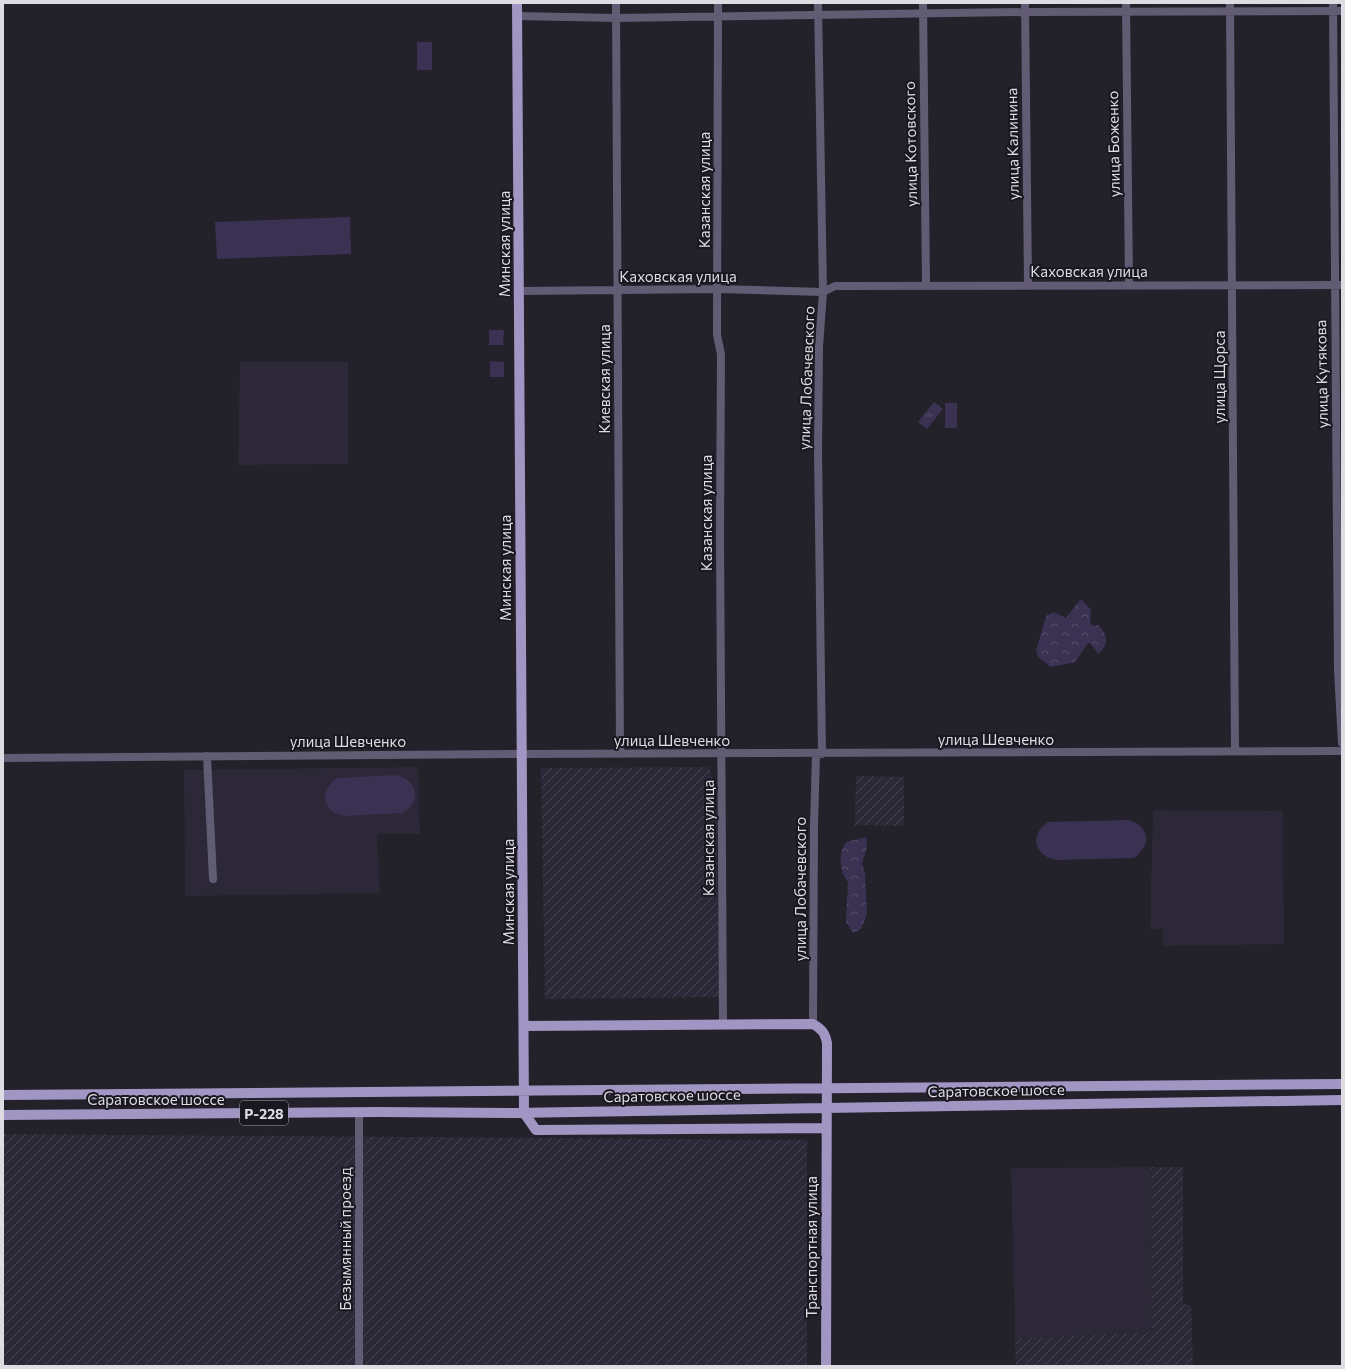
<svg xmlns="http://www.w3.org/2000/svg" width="1345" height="1369" viewBox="0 0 1345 1369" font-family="Commissioner,sans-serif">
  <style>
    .built { fill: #2c2838 }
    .industrial { fill: url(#industrial-furrows) }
    .green { fill: #3b3153 }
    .forest { fill: url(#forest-crowns) }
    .park { fill: url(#park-tufts) }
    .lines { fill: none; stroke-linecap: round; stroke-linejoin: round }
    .minor { stroke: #615c73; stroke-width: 8 }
    .major { stroke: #a195c4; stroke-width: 10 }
    .labels { text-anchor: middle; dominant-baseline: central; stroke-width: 4; stroke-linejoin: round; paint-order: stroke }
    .shield { fill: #1a1721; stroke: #a2a1a9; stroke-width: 1 }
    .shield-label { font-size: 14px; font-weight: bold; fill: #dddce3 }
    .street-label { font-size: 15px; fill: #dddce3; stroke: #1a1721 }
  </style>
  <defs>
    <pattern id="industrial-furrows" width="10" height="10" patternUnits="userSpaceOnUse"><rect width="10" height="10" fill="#2c2838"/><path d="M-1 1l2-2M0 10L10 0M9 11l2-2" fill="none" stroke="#4a4755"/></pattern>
    <pattern id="forest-crowns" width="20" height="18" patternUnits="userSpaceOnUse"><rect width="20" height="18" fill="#3b3153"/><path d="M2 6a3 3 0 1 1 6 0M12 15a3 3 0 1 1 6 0" fill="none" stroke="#574e6c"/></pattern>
    <pattern id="park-tufts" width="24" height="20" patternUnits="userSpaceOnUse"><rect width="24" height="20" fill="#3b3153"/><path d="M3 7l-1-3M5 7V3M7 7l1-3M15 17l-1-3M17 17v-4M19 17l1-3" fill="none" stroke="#574e6c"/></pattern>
  </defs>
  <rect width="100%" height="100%" fill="#23212a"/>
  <path class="built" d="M240 362H348V464L238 465Z
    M418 767 420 834H377L380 893 185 896 184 770Z
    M1153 810 1283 811 1284 944 1163 946V929H1150Z
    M1151 1167 1152 1332 1015 1339 1011 1168Z"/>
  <path class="industrial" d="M709 767 716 792 719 997 545 999 541 768Z
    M856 776 904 777V826L855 825Z
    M3 1134 807 1140V1366H3Z
    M1151 1167H1183V1304L1191 1305 1193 1366H1016L1015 1339 1152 1332Z"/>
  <path class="green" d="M417 42H432V70H417Z
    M350 217 351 254 217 259 215 222Z
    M489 330H504L503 345H489Z
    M490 361 504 362V377H490Z
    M945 403H957V428H945Z
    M396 775C418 780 422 801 403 813L345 816C322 812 318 791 337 778Z
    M1127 820C1149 824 1153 845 1134 858L1056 860C1034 856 1029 835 1048 822Z"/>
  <path class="forest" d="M1082 600 1091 610 1090 620 1092 626 1098 625C1108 635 1110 644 1098 654L1091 644 1088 643 1075 662 1051 667 1038 657 1036 651 1046 616 1053 612 1066 618 1079 601Z
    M866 837 867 848 862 863 865 874 867 914 861 929 853 933 846 922 848 882C839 871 838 853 846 842Z"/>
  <path class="park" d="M934 402 943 409 927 429 918 422Z"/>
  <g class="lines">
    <path class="minor" d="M616 3 620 754
      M718 3 717 335 721 354 720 535 723 1024
      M818 3 823 292 819 347 818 451 822 754
      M923 3 926 285
      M1025 3 1028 285
      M1126 3 1129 285
      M1230 3 1235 751
      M1333 3 1338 671 1342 743
      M517 16 617 18 1025 12 1342 11
      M519 291 718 289 823 292 835 286 1342 285
      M207 756 213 879
      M3 758 523 754 1342 751
      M813 1024 814 826 816 754
      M359 1112V1366"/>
    <path class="major" d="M517 3 524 1113 536 1130 826 1128
      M524 1026 813 1024C822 1029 825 1033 827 1043L826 1366
      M3 1095 1342 1084
      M3 1115 379 1112 513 1113 1342 1100"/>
  </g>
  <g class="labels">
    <rect class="shield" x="240" y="1101" width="48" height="24" rx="3"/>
    <g class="shield-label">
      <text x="264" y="1113">Р-228</text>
    </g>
    <g class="street-label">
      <text transform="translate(910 144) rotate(-91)">улица Котовского</text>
      <text transform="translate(1012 144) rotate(-91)">улица Калинина</text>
      <text transform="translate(1113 144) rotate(-91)">улица Боженко</text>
      <text transform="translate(704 190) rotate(-90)">Казанская улица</text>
      <text transform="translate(504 244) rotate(-90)">Минская улица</text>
      <text x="1089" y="271">Каховская улица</text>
      <text x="678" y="276">Каховская улица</text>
      <text transform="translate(1321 374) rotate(-91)">улица Кутякова</text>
      <text transform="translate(1219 377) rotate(-90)">улица Щорса</text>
      <text transform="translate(806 378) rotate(-88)">улица Лобачевского</text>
      <text transform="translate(604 379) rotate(-90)">Киевская улица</text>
      <text transform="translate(706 513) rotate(-90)">Казанская улица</text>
      <text transform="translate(505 568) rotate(-90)">Минская улица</text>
      <text x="996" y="739">улица Шевченко</text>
      <text x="672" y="740">улица Шевченко</text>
      <text x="348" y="741">улица Шевченко</text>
      <text transform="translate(708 838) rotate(-90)">Казанская улица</text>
      <text transform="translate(800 889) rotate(-90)">улица Лобачевского</text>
      <text transform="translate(508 892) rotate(-90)">Минская улица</text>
      <text transform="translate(996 1090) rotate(-1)">Саратовское шоссе</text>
      <text transform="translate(672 1095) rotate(-1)">Саратовское шоссе</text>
      <text x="156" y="1099">Саратовское шоссе</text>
      <text transform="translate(345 1239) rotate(-90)">Безымянный проезд</text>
      <text transform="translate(811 1247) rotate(-90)">Транспортная улица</text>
    </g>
  </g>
  <rect width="1345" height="1369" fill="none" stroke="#dddce3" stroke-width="8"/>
</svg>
